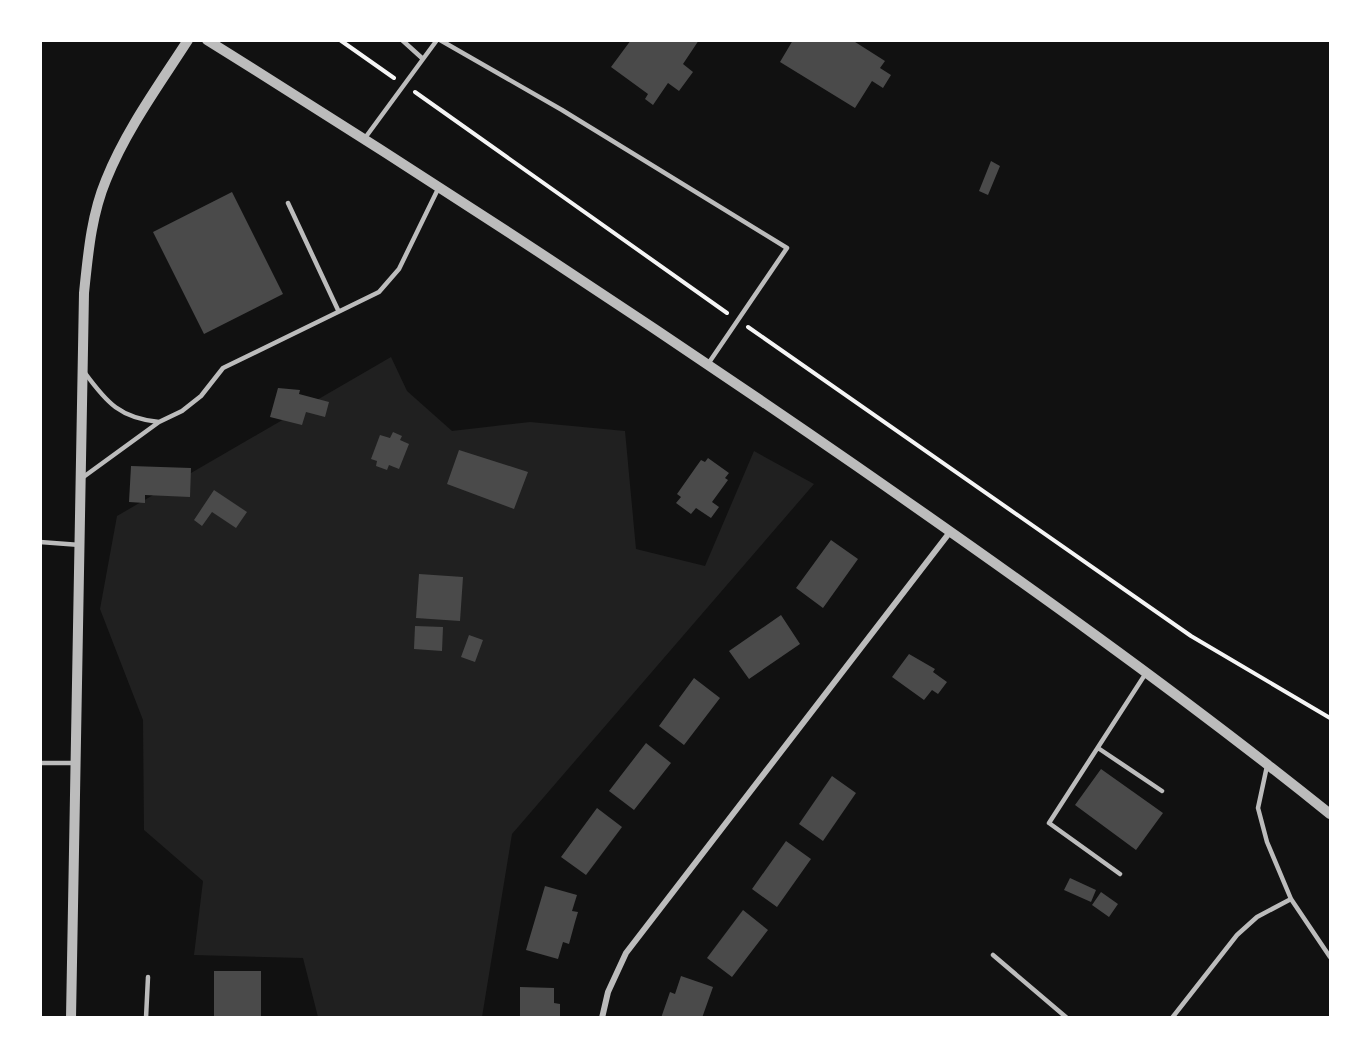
<svg xmlns="http://www.w3.org/2000/svg" width="1371" height="1058" viewBox="0 0 1371 1058" font-family="Raleway,sans-serif">
  <style>
    .green { fill: #202020 }
    .building { fill: #4a4a4a }
    .lines { fill: none; stroke-linecap: round; stroke-linejoin: round }
    .path { stroke: #f5f5f5; stroke-width: 4 }
    .service { stroke: #bcbcbc; stroke-width: 4.5 }
    .minor { stroke: #bcbcbc; stroke-width: 6 }
    .tertiary { stroke: #bcbcbc; stroke-width: 10 }
  </style>
  <rect width="100%" height="100%" fill="#111"/>
  <path class="green" d="M391 357 407 391 452 431 530 422 625 431 636 549 705 566 754 451 814 484 512 834 482 1017H318L303 958 194 955 203 881 144 830 143 720 100 609 117 516Z"/>
  <path class="building" d="M631 40H699L683 64 693 72 679 91 668 83 653 105 645 99 648 94 611 67Z
    M793 40H852L885 61 880 68 891 75 883 88 872 81 855 108 780 62Z
    M991 161 1000 166 988 195 979 191Z
    M232 192 283 294 204 334 153 232Z
    M278 388 300 390 299 394 329 402 325 417 306 412 302 425 270 417Z
    M393 432 402 436 400 440 409 444 399 469 389 465 387 470 376 466 377 461 371 459 380 435 390 438Z
    M459 450 528 472 514 509 447 484Z
    M708 458 729 473 725 478 728 480 712 502 719 507 711 518 696 508 691 514 676 503 681 497 677 494 696 467 701 460 705 462Z
    M131 466 191 468 190 497 145 495V503L129 502Z
    M214 490 247 512 236 528 212 512 202 526 194 520Z
    M831 540 858 559 823 608 796 588Z
    M419 574 463 577 460 621 416 618Z
    M781 615 800 644 749 679 729 651Z
    M415 626 443 627 442 651 414 649Z
    M469 635 483 640 475 662 461 657Z
    M909 654 935 669 933 672 947 682 938 694 932 690 924 700 892 677Z
    M694 678 720 698 684 745 659 726Z
    M646 743 671 763 634 810 609 791Z
    M1101 769 1163 813 1136 850 1075 805Z
    M832 776 856 793 823 841 799 824Z
    M597 808 622 827 586 875 561 857Z
    M786 841 811 859 777 907 752 889Z
    M1070 878 1096 890 1091 902 1064 890Z
    M545 886 577 895 572 911 578 912 575 922 569 944 563 942 558 959 526 950Z
    M1101 892 1118 904 1109 917 1092 905Z
    M743 910 768 930 732 977 707 958Z
    M214 971H261V1018H214Z
    M681 976 713 987 702 1018H661L670 992 675 994Z
    M520 987 554 988V1003L560 1004V1018H520Z"/>
  <g class="lines">
    <path class="path" d="M340 40 394 78
      M415 92 727 313
      M748 327 1191 636 1330 718"/>
    <path class="service" d="M402 40 423 59
      M440 40 562 110 787 248 708 364
      M365 138 437 40
      M288 203 338 310
      M85 373C107 403 120 418 159 422
      M82 478 159 422 182 411 201 396 223 368 379 292 399 269 438 189
      M40 542 80 545
      M1098 748 1162 791
      M40 763H74
      M1267 766 1258 808 1267 842 1291 899 1330 957
      M1120 874 1049 823 1146 673
      M993 955 1067 1018
      M146 1018 148 977
      M1172 1018 1237 935 1257 917 1291 899"/>
    <path class="minor" d="M602 1018 608 992 626 953 950 532"/>
    <path class="tertiary" d="M207 40C427 177 642 318 855 465 1016 577 1177 691 1330 814
      M71 1018 84 293C88 255 91 216 106 180 126 130 159 85 188 40"/>
  </g>
  <rect width="1371" height="1058" fill="none" stroke="#ffffff" stroke-width="84"/>
</svg>
